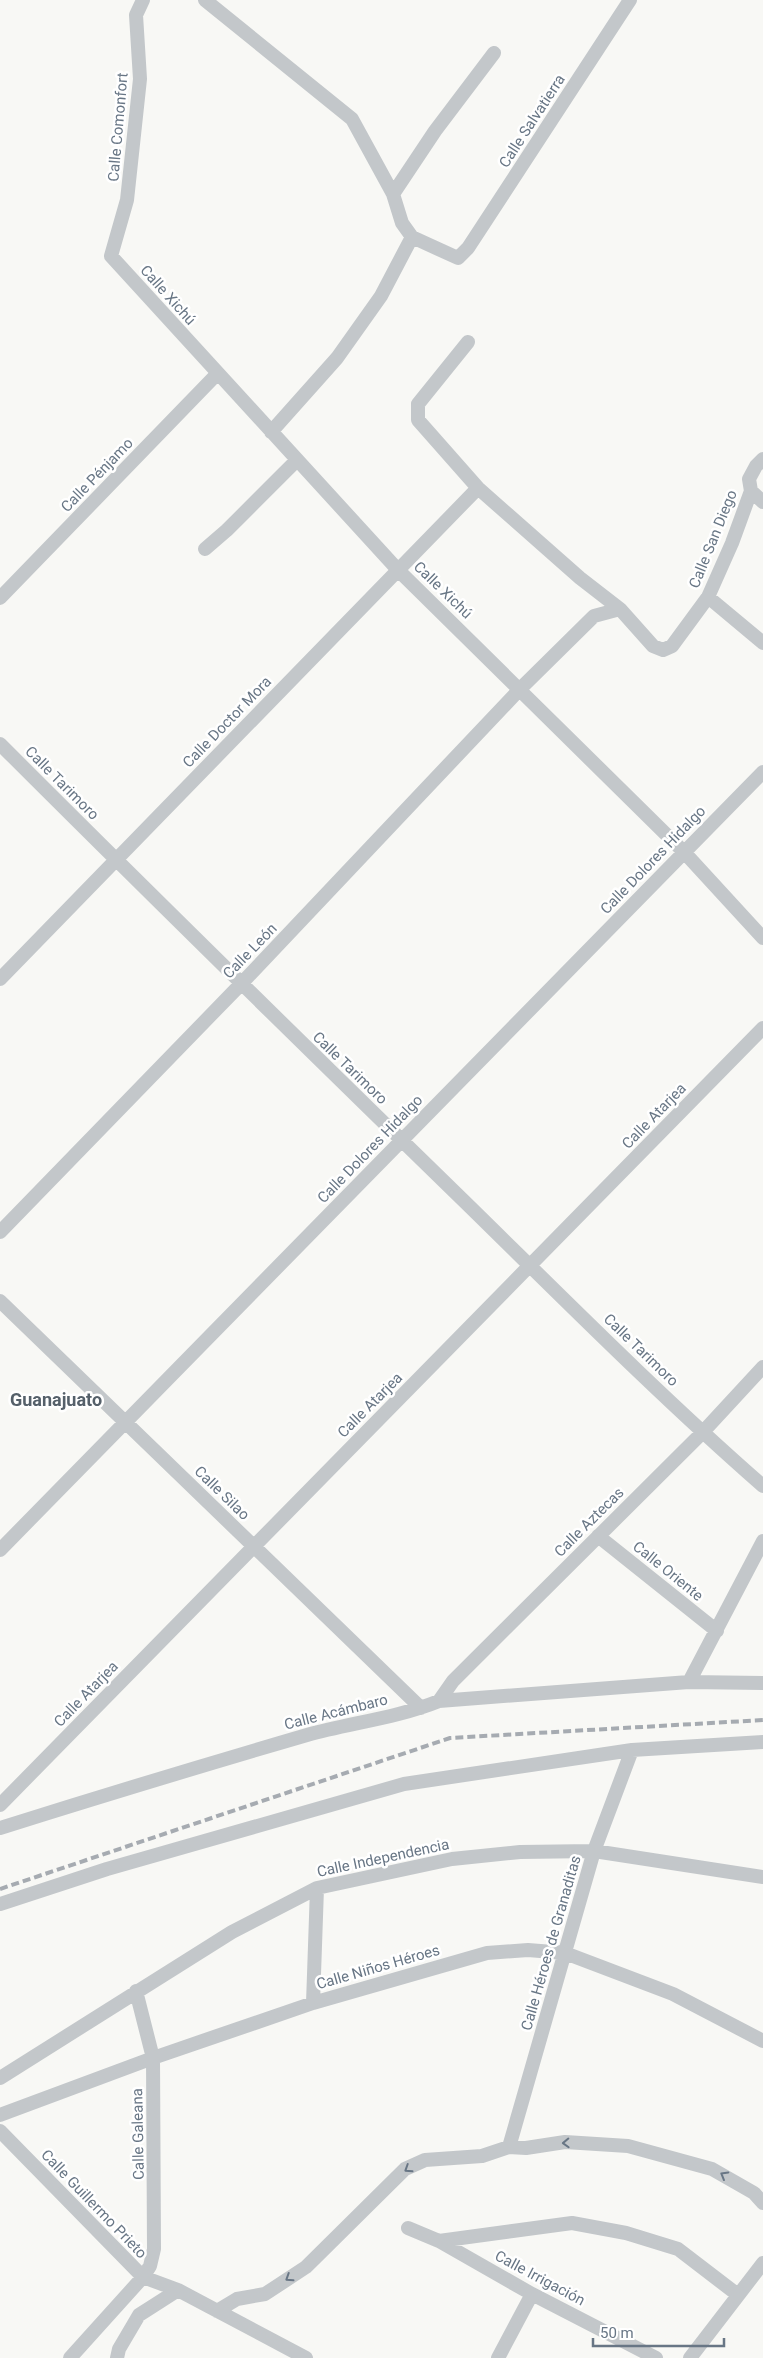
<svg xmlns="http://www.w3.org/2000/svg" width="763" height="2358" viewBox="0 0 763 2358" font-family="Roboto,sans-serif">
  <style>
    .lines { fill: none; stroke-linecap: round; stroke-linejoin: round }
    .street { stroke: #c3c7ca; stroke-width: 14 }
    .rail { stroke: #a6abb1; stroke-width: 4; stroke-dasharray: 8 4; stroke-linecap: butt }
    .oneway { stroke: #687685 }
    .labels { text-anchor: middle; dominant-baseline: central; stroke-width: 5; stroke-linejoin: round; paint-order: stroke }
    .street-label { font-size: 15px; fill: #687685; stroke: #fff }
    .quarter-label { font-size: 18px; font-weight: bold; fill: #55606a; stroke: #fff }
  </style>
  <rect width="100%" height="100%" fill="#f8f8f5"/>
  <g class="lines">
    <path class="street" d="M143 0 136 15 140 79 127 200 111 256 398 570 684 852 763 938
      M205 0 352 119 393 194 402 223 412 237 458 258 468 248 630 0
      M393 194 435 131 494 53
      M468 342 418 404V420L478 488 580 578 620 609 653 646 663 650 672 646 708 597 732 543 751 491 749 479 756 466 763 459
      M271 432 337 358 381 296 412 237
      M751 491 763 502
      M205 549 227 530 297 460
      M708 597 763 643
      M0 598 217 374
      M0 744C154 898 309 1050 465 1202 563 1298 660 1396 763 1486
      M0 979 478 488
      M0 1232 241 984 520 689 594 616 620 609
      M0 1301 421 1708
      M598 1536 717 1631
      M0 1550 763 772
      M689 1682 763 1541
      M439 1701 453 1681 702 1433 763 1367
      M0 1805 763 1028
      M0 1828C102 1796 204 1765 307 1735 350 1723 397 1718 439 1701L689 1682 763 1683
      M0 1904 107 1869 404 1784 632 1750 763 1742
      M313 2003 317 1888
      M0 2078 232 1932 317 1888 452 1859 520 1852 594 1851 763 1877
      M0 2115 153 2058 313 2003 487 1953 528 1950 565 1953 673 1994 763 2041
      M0 2131 143 2277 178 2290 306 2358
      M509 2147 594 1851 632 1750
      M408 2228 439 2241 532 2294 656 2358
      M439 2241 572 2223 626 2233 678 2249 738 2295
      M217 2311 237 2299 265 2294 306 2267 405 2169 425 2160 482 2156 509 2147 526 2148 565 2142 628 2146 712 2169 754 2193 763 2203
      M70 2358 143 2277 150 2266 154 2249 153 2058 136 1991
      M117 2358 119 2349 139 2315 178 2290
      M498 2358 532 2294
      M690 2358 763 2263"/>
    <path class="rail" d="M0 1889 450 1738 763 1720"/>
  </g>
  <defs><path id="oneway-chevron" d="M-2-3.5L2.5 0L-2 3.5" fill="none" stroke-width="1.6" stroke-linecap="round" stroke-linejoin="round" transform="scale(1.25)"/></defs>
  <g class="oneway">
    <use href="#oneway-chevron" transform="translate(566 2143) rotate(178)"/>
    <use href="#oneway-chevron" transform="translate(408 2169) rotate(147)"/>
    <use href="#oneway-chevron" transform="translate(724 2175) rotate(-150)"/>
    <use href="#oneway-chevron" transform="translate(289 2278) rotate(147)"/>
  </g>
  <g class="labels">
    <g class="street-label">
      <text transform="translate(532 121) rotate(-57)">Calle Salvatierra</text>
      <text transform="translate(118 127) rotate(-85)">Calle Comonfort</text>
      <text transform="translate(168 295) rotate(48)">Calle Xichú</text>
      <text transform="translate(97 475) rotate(-46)">Calle Pénjamo</text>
      <text transform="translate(713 539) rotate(-68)">Calle San Diego</text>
      <text transform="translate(443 590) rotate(44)">Calle Xichú</text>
      <text transform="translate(227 722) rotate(-46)">Calle Doctor Mora</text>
      <text transform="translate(62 783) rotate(45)">Calle Tarimoro</text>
      <text transform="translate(653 860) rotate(-46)">Calle Dolores Hidalgo</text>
      <text transform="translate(250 951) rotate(-46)">Calle León</text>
      <text transform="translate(350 1068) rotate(44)">Calle Tarimoro</text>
      <text transform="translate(654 1116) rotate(-46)">Calle Atarjea</text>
      <text transform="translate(370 1149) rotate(-46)">Calle Dolores Hidalgo</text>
      <text transform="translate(641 1350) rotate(44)">Calle Tarimoro</text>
      <text transform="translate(370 1405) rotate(-45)">Calle Atarjea</text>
      <text transform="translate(222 1493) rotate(44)">Calle Silao</text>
      <text transform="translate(589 1522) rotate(-45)">Calle Aztecas</text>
      <text transform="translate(668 1571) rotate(39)">Calle Oriente</text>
      <text transform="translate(86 1694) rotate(-46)">Calle Atarjea</text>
      <text transform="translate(336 1712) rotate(-14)">Calle Acámbaro</text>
      <text transform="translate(383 1858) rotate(-12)">Calle Independencia</text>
      <text transform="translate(551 1943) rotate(-74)">Calle Héroes de Granaditas</text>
      <text transform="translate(378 1967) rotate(-16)">Calle Niños Héroes</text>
      <text transform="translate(138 2134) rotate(-91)">Calle Galeana</text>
      <text transform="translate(94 2204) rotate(46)">Calle Guillermo Prieto</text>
      <text transform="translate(540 2278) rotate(28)">Calle Irrigación</text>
    </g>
    <g class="quarter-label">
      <text x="56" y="1399">Guanajuato</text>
    </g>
  </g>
  <path d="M593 2338v8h131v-8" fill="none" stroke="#687685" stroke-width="2.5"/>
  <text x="600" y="2338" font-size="15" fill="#687685" stroke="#ffffff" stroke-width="4" paint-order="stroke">50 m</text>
</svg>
